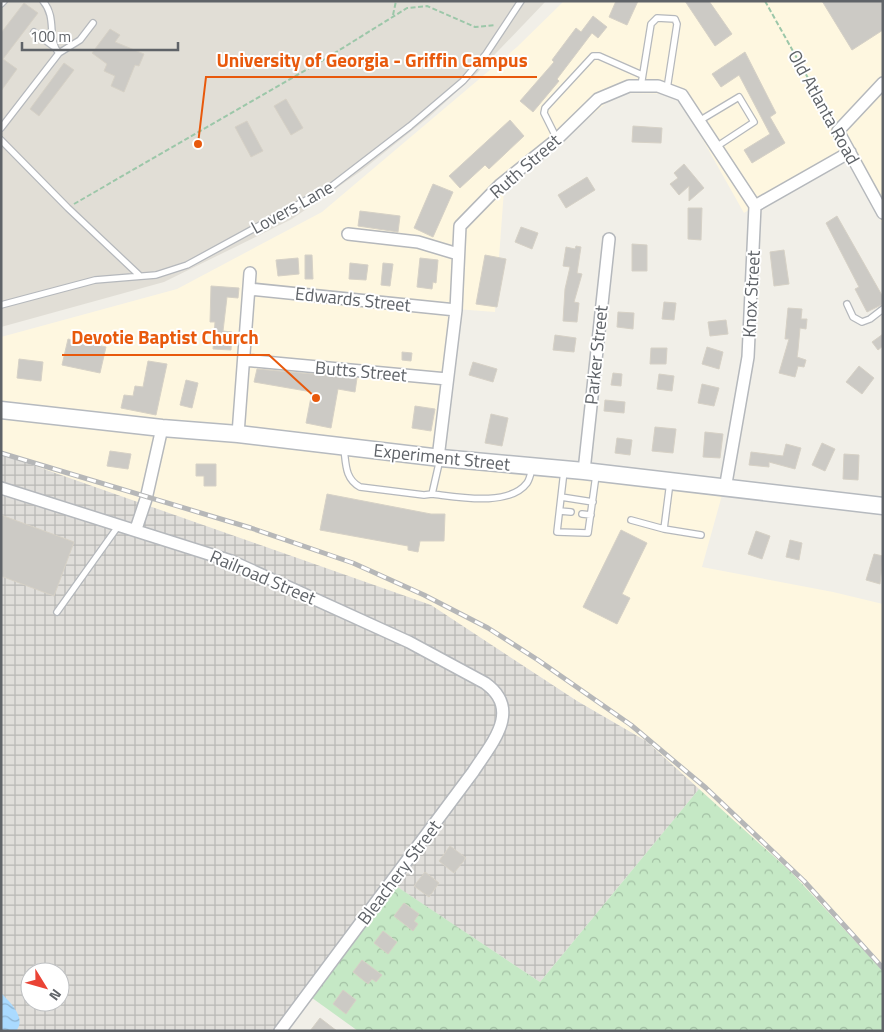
<svg xmlns="http://www.w3.org/2000/svg" width="884" height="1032" viewBox="0 0 884 1032" font-family="'Titillium Web',sans-serif">
  <style>
    .commercial { fill: #fef7e0 }
    .industrial { fill: url(#industrial-grid); fill-rule: evenodd }
    .education { fill: #e1ded6 }
    .forest { fill: url(#forest-crowns) }
    .water { fill: url(#water-waves) }
    .building { fill: #cccac5; stroke: #d6d1c6 }
    .lines { fill: none; stroke-linecap: round; stroke-linejoin: round }
    .service-casing { stroke: #b5b8bc; stroke-width: 8 }
    .minor-casing { stroke: #b5b8bc; stroke-width: 14 }
    .secondary-casing { stroke: #b6babf; stroke-width: 19 }
    .path { stroke: #9cc7a9; stroke-width: 2; stroke-dasharray: 5 2.5; stroke-linecap: butt }
    .service { stroke: #fff; stroke-width: 5.5 }
    .minor { stroke: #fff; stroke-width: 11 }
    .secondary { stroke: #fff; stroke-width: 16 }
    .rail-casing { stroke: #b6b7b8; stroke-width: 5 }
    .rail { stroke: #fff; stroke-width: 3; stroke-dasharray: 9; stroke-linecap: butt }
    .labels { text-anchor: middle; dominant-baseline: central; stroke-width: 4; stroke-linejoin: round; paint-order: stroke }
    .street-label { font-size: 18px; fill: #5f6368; stroke: #fff }
    .leader { fill: none; stroke: #e8590c; stroke-width: 2 }
    .callout-dot { fill: #e8590c; stroke: #fff; stroke-width: 2 }
    .callout-label { font-size: 19px; text-anchor: middle; font-weight: bold; fill: #e8590c; stroke: #fff; stroke-width: 4; stroke-linejoin: round; paint-order: stroke }
  </style>
  <defs>
    <pattern id="industrial-grid" width="8" height="8" patternUnits="userSpaceOnUse" patternTransform="scale(1.25)"><rect width="8" height="8" fill="#e0deda"/><path d="M0 4h8M4 0v8" fill="none" stroke="#b9b8b5"/></pattern>
    <pattern id="forest-crowns" width="20" height="18" patternUnits="userSpaceOnUse" patternTransform="scale(1.25)"><rect width="20" height="18" fill="#c5e8c5"/><path d="M2 6a3 3 0 1 1 6 0M12 15a3 3 0 1 1 6 0" fill="none" stroke="#a3c0a4"/></pattern>
    <pattern id="water-waves" width="16" height="10" patternUnits="userSpaceOnUse" patternTransform="scale(1.25)"><rect width="16" height="10" fill="#aadaff"/><path d="M0 5q4-4 8 0t8 0" fill="none" stroke="#8eb4d2"/></pattern>
  </defs>
  <rect width="100%" height="100%" fill="#f1efe8"/>
  <path class="commercial" d="M564 1H883V225L843 151 744 213 677 94 618 93 504 190 495 312 456 309 439 459 724 488 702 567 833 592 883 604V971L791 872 646 741 577 701 431 606 1 454V337L177 289 322 212 517 47Z"/>
  <path class="industrial" d="M1 454 431 605 577 701 646 741 699 789 540 982 391 883 281 1031H1ZM30 972H60V1002H30Z"/>
  <path class="education" d="M1 1H546L476 74 429 117 361 171 292 219 164 282 1 327Z"/>
  <path class="forest" d="M699 789 791 872 883 971V1031H358L308 995 390 882 540 982Z"/>
  <path class="water" d="M1 993C10 1002 27 1018 16 1031H1Z"/>
  <path class="building" d="M616 1H638L627 25 609 17Z
    M685 1H709L732 34 715 46Z
    M822 1H883V30L852 50Z
    M24 3 38 13 3 59 17 69 1 91V33Z
    M593 16 607 27 598 38 592 33 557 79 559 81 533 112 520 101 554 62 552 60 576 28 581 32Z
    M110 29 120 35 115 42 144 54 139 66 135 65 124 92 111 86 115 76 104 71 107 64 92 53Z
    M745 52 776 113 770 117 785 143 752 163 744 150 770 134 739 75 721 87 712 74Z
    M64 63 74 70 39 116 30 109Z
    M286 99 303 128 291 135 274 106Z
    M510 120 524 136 489 169 485 165 460 188 449 176Z
    M247 121 263 151 251 157 235 127Z
    M633 126 662 128 661 143 632 142Z
    M684 164 704 188 689 201V186L679 195 670 184 678 178 674 173Z
    M587 177 595 190 566 208 558 195Z
    M433 184 453 192 433 237 414 228Z
    M688 208H702L701 240 688 239Z
    M360 211 400 216 398 232 358 226Z
    M837 216 883 297V304L867 312 855 289 859 287 826 223Z
    M521 227 538 233 532 249 515 242Z
    M632 244 647 245V271H632Z
    M576 246 581 247 577 273 582 274 574 302 579 303 577 322 563 321 565 289 570 267 563 266 566 247 575 249Z
    M784 250 789 284 774 286 770 252Z
    M305 255H312L313 279H305Z
    M485 255 506 259 497 307 476 304Z
    M298 258 299 274 278 276 276 260Z
    M420 258 438 260 436 283 433 282 432 289 417 287Z
    M350 263 368 265 366 280 349 279Z
    M383 263 393 264 390 286 381 285Z
    M211 286 239 288 238 298 227 297 223 331 232 332 231 350 213 349 215 322H210Z
    M664 302 676 303 674 320 662 319Z
    M788 308 802 309 801 319H807L806 329 800 328 798 350 797 357 806 360 804 367 798 366 795 377 779 373 789 339H785Z
    M618 312 634 313 633 329 617 327Z
    M726 320 728 334 710 336 708 322Z
    M883 334V346L878 350 872 342Z
    M555 335 576 338 574 352 553 350Z
    M68 339 106 347 100 373 62 365Z
    M707 347 723 352 719 369 702 364Z
    M651 348H667L666 364H650Z
    M402 352 412 353 411 361 402 360Z
    M19 359 43 362 41 381 17 378Z
    M148 361 167 364 156 415 121 408 124 395 133 396 135 386 143 387Z
    M473 362 497 369 493 382 469 375Z
    M859 366 874 378 862 394 846 382Z
    M257 369 357 378 355 392 338 389 331 428 306 423 312 392 254 382Z
    M613 373 622 374 621 386 611 385Z
    M659 374 674 376 672 391 657 389Z
    M186 380 198 383 192 408 180 405Z
    M702 384 719 388 714 406 698 403Z
    M605 400 625 402 624 413 604 411Z
    M415 406 435 409 431 431 412 428Z
    M491 414 508 418 502 446 485 443Z
    M655 427 676 429 673 453 652 451Z
    M705 432 723 434 720 458 703 457Z
    M617 438 632 440 630 455 615 453Z
    M822 443 835 449 825 471 812 465Z
    M786 444 801 448 795 469 769 462V467L749 465 751 452 783 456Z
    M110 451 131 454 128 469 107 466Z
    M844 454 859 455 858 480 843 479Z
    M196 464H216V486H204V476H196Z
    M327 494 431 514H445L444 541H420L418 552 408 550V546L320 530Z
    M1 515 74 542 54 596 1 576Z
    M621 530 647 543 622 594 630 598 617 624 583 607Z
    M756 531 770 536 762 559 748 554Z
    M790 540 802 543 799 560 786 557Z
    M874 554 883 556 880 584 866 580Z
    M450 846 466 858 454 873 439 861Z
    M425 872 439 883 429 897 414 886Z
    M404 903 419 914 414 921 418 924 413 931 394 916Z
    M383 931 397 942 388 954 374 943Z
    M362 960 382 975 376 982 372 979 368 984 353 972Z
    M343 990 356 1000 346 1014 333 1004Z
    M320 1018 337 1031H310Z"/>
  <g class="lines">
    <g class="service-casing">
      <path id="service" d="M1 4 4 1
        M34 32 53 46
        M59 53 80 40 93 23
        M641 86 651 24 657 18 675 19 677 24 667 89
        M699 121 739 97 754 122 716 147
        M1 128 59 53C46 39 58 19 43 1
        M557 139 544 113 545 108 593 56H599L642 75
        M1 140 68 208 139 275
        M847 304 853 317 862 322 870 319 883 309
        M1 305 95 280 156 275 187 265 332 186 410 126 463 81 486 54 521 1
        M344 449C346 464 345 479 360 487L424 495 432 494 440 459
        M564 471 557 532 588 533 596 475
        M432 494C458 497 509 507 527 483 530 479 531 472 532 468
        M561 497 593 502
        M560 511 571 512
        M582 514 591 515
        M631 520 664 529 670 482
        M664 529 701 535
        M57 612 119 525"/>
    </g>
    <g class="minor-casing">
      <path id="minor" d="M883 83 838 131 883 213
        M348 234 418 242 458 254
        M250 289 456 310
        M244 360 447 379
        M238 434 250 273
        M438 458 456 310 460 226 500 185 556 140 598 99 629 86H658L682 95 755 206
        M584 471 609 239
        M1 488 231 561 409 642 485 683C523 710 491 744 473 772L280 1031
        M725 489 748 357 755 206 850 152
        M136 529 146 499 162 428"/>
    </g>
    <g class="secondary-casing">
      <path id="secondary" d="M1 410 162 428 238 434 441 458 584 471 883 506"/>
    </g>
    <path class="path" d="M765 1 832 121
      M393 15 396 1
      M74 204 325 59 407 8 427 6 475 27 496 25"/>
    <use href="#service" class="service"/>
    <use href="#minor" class="minor"/>
    <use href="#secondary" class="secondary"/>
    <g class="rail-casing">
      <path id="rail" d="M1 453 251 528 353 563 424 595 488 628 538 660 631 725 706 788 804 881 883 968"/>
    </g>
    <use href="#rail" class="rail"/>
  </g>
  <g class="labels">
    <g class="street-label">
      <text transform="translate(824 107) rotate(61)">Old Atlanta Road</text>
      <text transform="translate(525 166) rotate(-41)">Ruth Street</text>
      <text transform="translate(292 207) rotate(-29)">Lovers Lane</text>
      <text transform="translate(751 294) rotate(-87)">Knox Street</text>
      <text transform="translate(353 299) rotate(6)">Edwards Street</text>
      <text transform="translate(596 355) rotate(-84)">Parker Street</text>
      <text transform="translate(361 371) rotate(5)">Butts Street</text>
      <text transform="translate(442 457) rotate(6)">Experiment Street</text>
      <text transform="translate(263 577) rotate(23)">Railroad Street</text>
      <text transform="translate(399 872) rotate(-53)">Bleachery Street</text>
    </g>
  </g>
  <path class="leader" d="M198 144L206 77H537M316 398L269 355H62"/>
  <g class="callout-dot">
    <circle cx="198" cy="144" r="5"/>
    <circle cx="316" cy="398" r="5"/>
  </g>
  <g class="callout-label">
    <text x="372" y="67">University of Georgia - Griffin Campus</text>
    <text x="165" y="344">Devotie Baptist Church</text>
  </g>
  <rect width="884" height="1032" fill="none" stroke="#5f6368" stroke-width="5"/>
  <g transform="translate(45 987) rotate(127)"><circle r="24" fill="#ffffff" stroke="#bfc1c3"/>
  <path d="M0-4L9 19L0 12L-9 19Z" fill="#ea4335"/>
  <text y="-8" font-size="14" font-weight="bold" text-anchor="middle" fill="#5f6368">N</text>
  </g>
  <path d="M22 42v8h156v-8" fill="none" stroke="#5f6368" stroke-width="2.5"/>
  <text x="30" y="42" font-size="15" fill="#5f6368" stroke="#ffffff" stroke-width="4" paint-order="stroke">100 m</text>
</svg>
